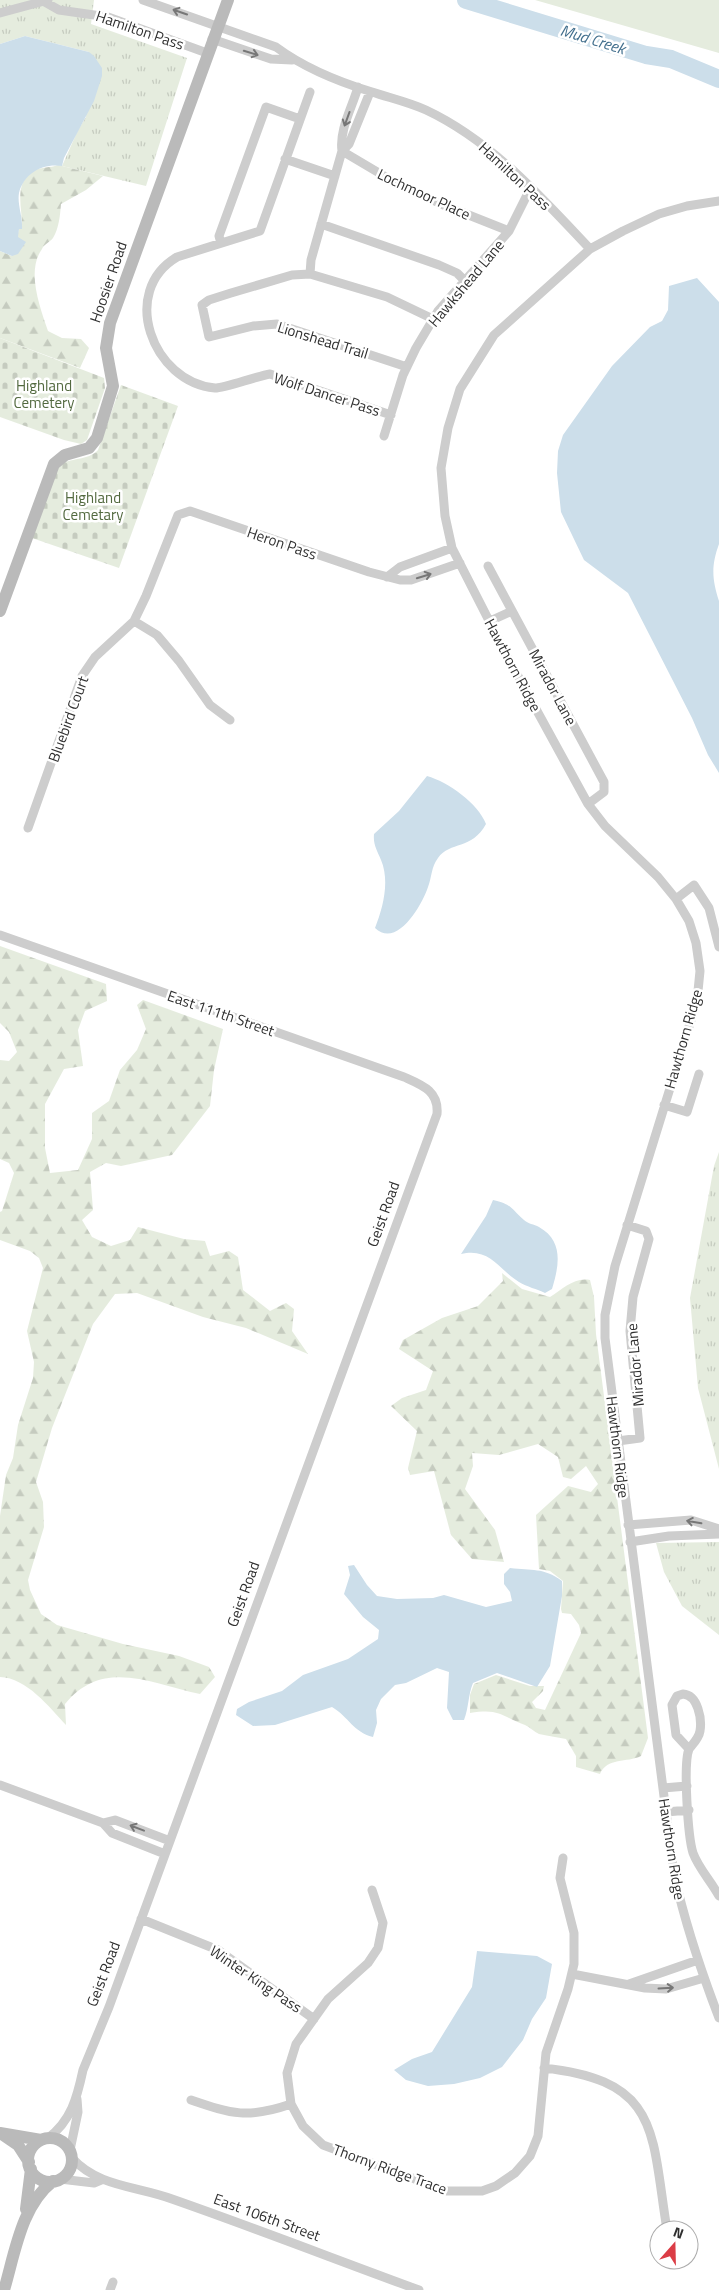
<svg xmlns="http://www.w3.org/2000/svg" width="719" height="2290" viewBox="0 0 719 2290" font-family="'Titillium Web',sans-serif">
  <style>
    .grass { fill: url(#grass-tufts) }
    .forest { fill: url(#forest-firs) }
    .cemetery { fill: url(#cemetery-stones) }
    .park { fill: #e5ecde }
    .water { fill: #ccdeea }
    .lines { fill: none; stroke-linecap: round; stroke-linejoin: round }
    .river { stroke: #ccdeea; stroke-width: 18 }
    .street { stroke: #cdcdcd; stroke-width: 9 }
    .secondary { stroke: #bababa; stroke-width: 12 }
    .oneway { stroke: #777 }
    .labels { text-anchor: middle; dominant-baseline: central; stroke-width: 5; stroke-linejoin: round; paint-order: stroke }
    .street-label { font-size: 15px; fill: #303030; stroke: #fff }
    .park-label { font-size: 15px; fill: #52693f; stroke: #fff }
    .water-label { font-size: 16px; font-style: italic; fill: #426f8d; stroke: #fff }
  </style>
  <defs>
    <pattern id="grass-tufts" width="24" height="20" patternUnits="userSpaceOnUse" patternTransform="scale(1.25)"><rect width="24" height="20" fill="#e5ecde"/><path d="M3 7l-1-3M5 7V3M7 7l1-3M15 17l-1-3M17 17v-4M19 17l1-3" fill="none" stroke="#c5cbbf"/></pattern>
    <pattern id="forest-firs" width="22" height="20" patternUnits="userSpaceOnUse" patternTransform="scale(1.25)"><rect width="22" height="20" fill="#e5ecde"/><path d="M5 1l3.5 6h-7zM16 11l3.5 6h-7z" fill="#c5cbbf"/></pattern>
    <pattern id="cemetery-stones" width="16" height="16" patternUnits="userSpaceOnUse" patternTransform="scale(1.25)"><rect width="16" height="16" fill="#e5ecde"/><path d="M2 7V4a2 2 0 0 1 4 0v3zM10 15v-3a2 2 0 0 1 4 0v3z" fill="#c5cbbf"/></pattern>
  </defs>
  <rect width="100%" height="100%" fill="#fff"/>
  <path class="grass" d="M0 0H94L91 24 187 58 146 186 62 166 78 130 86 117 89 52 25 36 0 44Z
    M719 1152V1469L698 1388 690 1298 714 1166Z
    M719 1542V1635L682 1606 664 1572 656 1543Z"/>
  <path class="forest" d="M58 165 103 176 86 190 61 204C60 216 59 228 53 238 50 242 44 244 42 249 26 271 40 307 48 331L62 338 81 339 89 348 80 368 0 338V251L12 256 19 229 22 228C23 209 12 182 35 170 41 167 50 168 58 165Z
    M0 946 106 984 107 1001 85 1011 78 1030 83 1066 64 1069 45 1104V1148L50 1173 78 1170 92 1139V1113L109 1101 120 1070 137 1050 146 1029 137 1005 143 1000 223 1029 214 1070 210 1106 172 1155 121 1166 106 1163 90 1172 93 1210 82 1220 92 1237 111 1246 130 1240 138 1227 184 1239 205 1241 210 1256 229 1251 238 1257 243 1290 270 1311 286 1303 294 1309 292 1331 308 1354 246 1328 203 1317 137 1293 115 1294 93 1324 52 1428 36 1482 43 1502 44 1527 28 1580 30 1590 41 1614 57 1625 123 1644 179 1656 209 1667 215 1677 200 1694C152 1684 103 1657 65 1704L66 1725C49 1707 27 1678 0 1677V1516L6 1475 13 1458 18 1425 33 1378 34 1362 27 1331 43 1268 39 1258 30 1251 0 1240V1212L2 1211 14 1173 9 1163 0 1159V1060L9 1061 17 1052 9 1032 0 1023Z
    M502 1273 522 1289 550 1297C563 1289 574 1277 590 1280L594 1297 596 1334 648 1738 641 1756C627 1763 607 1757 600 1774L576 1767V1756L566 1739C557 1737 547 1736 539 1734 534 1732 530 1727 525 1725 501 1716 500 1708 470 1713V1695L474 1684 496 1675 530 1686H544L543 1691 532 1702 536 1708 545 1710 581 1633 579 1625 571 1614 562 1613 561 1609 563 1581 550 1571 539 1569 536 1515 568 1486 591 1492 598 1484 586 1466 571 1479 563 1477 558 1457 538 1444 499 1455 472 1453 473 1466 465 1489 495 1530 504 1562 472 1559 451 1535 434 1471 410 1475 408 1468 417 1431 391 1406 402 1398 426 1390 433 1371 399 1349 403 1340 442 1318 478 1306 503 1281Z"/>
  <path class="cemetery" d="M0 338 104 378 105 388 87 440 81 444 64 440 0 417Z
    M121 385 178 406 119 568 32 538 58 466C70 457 88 461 98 450Z"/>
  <path class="park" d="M535 0H719V53Z"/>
  <path class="water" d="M25 36 89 52 94 56 102 68V76L94 101 64 158 62 166C43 163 24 173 19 193 17 204 23 217 22 229H19L18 237 26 242 18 254 12 256 0 251V44Z
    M697 278 719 302V544C711 566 712 579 719 601V773L708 755 692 718 628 593 584 560 561 512 557 473 558 451 563 435 612 366 650 327 662 321 668 310 669 286Z
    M427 776C448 782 478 803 486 824 472 850 450 841 438 858 431 867 432 877 428 887 422 905 397 949 375 928 383 908 390 881 381 860 377 850 373 845 374 834L399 811Z
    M493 1200C512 1204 511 1209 524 1220 528 1224 534 1224 539 1227 564 1241 559 1266 552 1289L545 1293C537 1289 527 1287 519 1282 499 1270 490 1247 461 1254L486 1216Z
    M354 1565 367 1585 377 1596 397 1599 433 1598 444 1595 486 1607 512 1601 510 1592 504 1584V1574L510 1568C532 1571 543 1567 562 1581V1596L550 1666 537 1687 497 1673 473 1683C468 1695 469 1707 464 1720H453L447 1708 449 1672 437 1668 406 1683 395 1685 381 1699 376 1710 377 1723 373 1737C353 1732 349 1717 332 1707L275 1725 253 1726 236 1715 237 1709 249 1702 282 1691 303 1675 348 1659 378 1639 379 1630 363 1617 344 1594 350 1575 348 1566Z
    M477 1951 537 1956 552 1964 546 1998 532 2019 523 2040 502 2067 480 2078 454 2084 428 2086 406 2080 394 2070 412 2059 432 2052 472 1987Z"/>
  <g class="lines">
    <path class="river" d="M466 0 646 55 671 59 719 79"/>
    <path class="street" d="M143 0 276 47C303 67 339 82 372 92 390 98 408 102 426 110 492 141 541 197 590 249
      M45 2 59 10 108 17 207 53
      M0 13 48 0
      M212 39 271 59 292 60
      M310 92 260 231 177 257C119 291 152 382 215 388 222 389 257 376 270 374L391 415
      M342 151 396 183 441 204 509 231
      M342 151 349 144 370 92
      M285 159 335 176
      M719 201 687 206 659 214 623 231 590 249 494 335 460 389 448 428 441 468 445 516 452 548 508 658 588 804 605 826 658 877 676 899 689 921 696 943 700 971 697 1001 615 1266 605 1315V1338L674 1874C685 1923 701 1971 719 2018
      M321 224 439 265 457 273 465 281
      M221 243 219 236 266 107 300 119
      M310 274 311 260 342 151C339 130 352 108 358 87
      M407 367 277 324 253 326 209 337 202 305 209 300 231 293 292 275 310 274 387 297 433 319
      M384 436 403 375 416 348 438 311 509 231 531 187
      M488 566 604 782V792L588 804
      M387 577 400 567 452 548
      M134 621 157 635 179 661 210 705 230 720
      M490 621 512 611
      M28 828 82 676 95 657 134 621 146 596 178 515 190 511 369 572 400 580H411L460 563
      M676 899 694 885 709 908 719 947
      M0 935 404 1077C422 1085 439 1091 437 1114L109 2007 83 2070C77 2098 71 2121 48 2138
      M664 1105 687 1112 699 1074
      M618 1441 640 1438 630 1331 633 1297 649 1239 646 1231 627 1225
      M628 1525 691 1520 719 1529
      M630 1542 669 1536 719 1534
      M683 1694C698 1695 702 1719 700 1731 699 1738 693 1744 689 1749L676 1735 672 1705 677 1696Z
      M689 1749C683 1764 688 1837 693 1853 699 1869 711 1881 719 1896
      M0 1785 103 1823 115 1820 170 1841
      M663 1788 687 1786
      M666 1812 689 1810
      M103 1823 112 1833 165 1854
      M372 1890 383 1923 378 1948 368 1963 328 1999 296 2044 287 2073 291 2104 303 2126 323 2145 447 2191H482L496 2186 515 2173 530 2156 538 2136 546 2053 568 1989 574 1964V1933L560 1878 563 1858
      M141 1919 218 1950 314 2019
      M572 1974 645 1988 666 1989 704 1978
      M629 1984 698 1960
      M544 2068C661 2081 651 2132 667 2230
      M191 2100C232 2114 248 2119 291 2104
      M70 2150 78 2112 77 2099
      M72 2158C98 2187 137 2186 172 2199 255 2228 337 2260 419 2290
      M60 2179 94 2183 101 2180
      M110 2290 113 2282"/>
    <path class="secondary" d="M0 611 54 464 65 455 89 448 97 438 113 386 106 348 110 323 228 0
      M0 2133 41 2140
      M2 2134 18 2145 29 2162
      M28 2160a22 22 0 1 1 44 0a22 22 0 1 1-44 0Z
      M26 2209 31 2169
      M4 2290C15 2253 21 2206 53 2181"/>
  </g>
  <defs><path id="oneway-shaft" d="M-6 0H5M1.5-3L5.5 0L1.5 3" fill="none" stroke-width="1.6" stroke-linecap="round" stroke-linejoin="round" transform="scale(1.25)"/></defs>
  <g class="oneway">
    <use href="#oneway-shaft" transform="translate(180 12) rotate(-161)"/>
    <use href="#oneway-shaft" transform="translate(251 53) rotate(17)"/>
    <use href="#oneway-shaft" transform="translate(347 119) rotate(110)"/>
    <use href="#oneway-shaft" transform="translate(424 576) rotate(-17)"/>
    <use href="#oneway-shaft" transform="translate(694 1522) rotate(-170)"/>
    <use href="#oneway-shaft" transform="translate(137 1828) rotate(-159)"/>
    <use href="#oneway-shaft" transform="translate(666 1988) rotate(-3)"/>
  </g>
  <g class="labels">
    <g class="street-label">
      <text transform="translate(140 30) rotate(19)">Hamilton Pass</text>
      <text transform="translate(515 176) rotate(43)">Hamilton Pass</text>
      <text transform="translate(424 194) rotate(25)">Lochmoor Place</text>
      <text transform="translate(108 282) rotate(-71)">Hoosier Road</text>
      <text transform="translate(466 283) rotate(-50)">Hawkshead Lane</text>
      <text transform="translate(323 340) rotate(17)">Lionshead Trail</text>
      <text transform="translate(327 394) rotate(18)">Wolf Dancer Pass</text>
      <text transform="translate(282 543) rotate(19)">Heron Pass</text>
      <text transform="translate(513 665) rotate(62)">Hawthorn Ridge</text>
      <text transform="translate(553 687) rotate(62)">Mirador Lane</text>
      <text transform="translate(68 719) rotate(-70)">Bluebird Court</text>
      <text transform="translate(221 1013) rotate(19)">East 111th Street</text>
      <text transform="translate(683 1039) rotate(-74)">Hawthorn Ridge</text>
      <text transform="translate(383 1214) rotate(-70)">Geist Road</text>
      <text transform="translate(635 1365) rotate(-95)">Mirador Lane</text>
      <text transform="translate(618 1447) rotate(83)">Hawthorn Ridge</text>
      <text transform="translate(243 1594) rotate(-70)">Geist Road</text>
      <text transform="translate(672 1849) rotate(81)">Hawthorn Ridge</text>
      <text transform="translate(103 1974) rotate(-69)">Geist Road</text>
      <text transform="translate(256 1979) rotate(34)">Winter King Pass</text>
      <text transform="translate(390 2169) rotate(20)">Thorny Ridge Trace</text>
      <text transform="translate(267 2217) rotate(20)">East 106th Street</text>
    </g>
    <g class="park-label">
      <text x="44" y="385">Highland<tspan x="44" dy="17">Cemetery</tspan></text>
      <text x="93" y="497">Highland<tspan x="93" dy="17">Cemetary</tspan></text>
    </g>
    <g class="water-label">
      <text transform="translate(593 39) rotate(17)">Mud Creek</text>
    </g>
  </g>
  <g transform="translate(674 2245) rotate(20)"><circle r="24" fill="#ffffff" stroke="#acacac"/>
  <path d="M0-4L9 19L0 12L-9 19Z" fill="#db3d46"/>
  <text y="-8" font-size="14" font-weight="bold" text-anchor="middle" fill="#303030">N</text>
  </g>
</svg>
